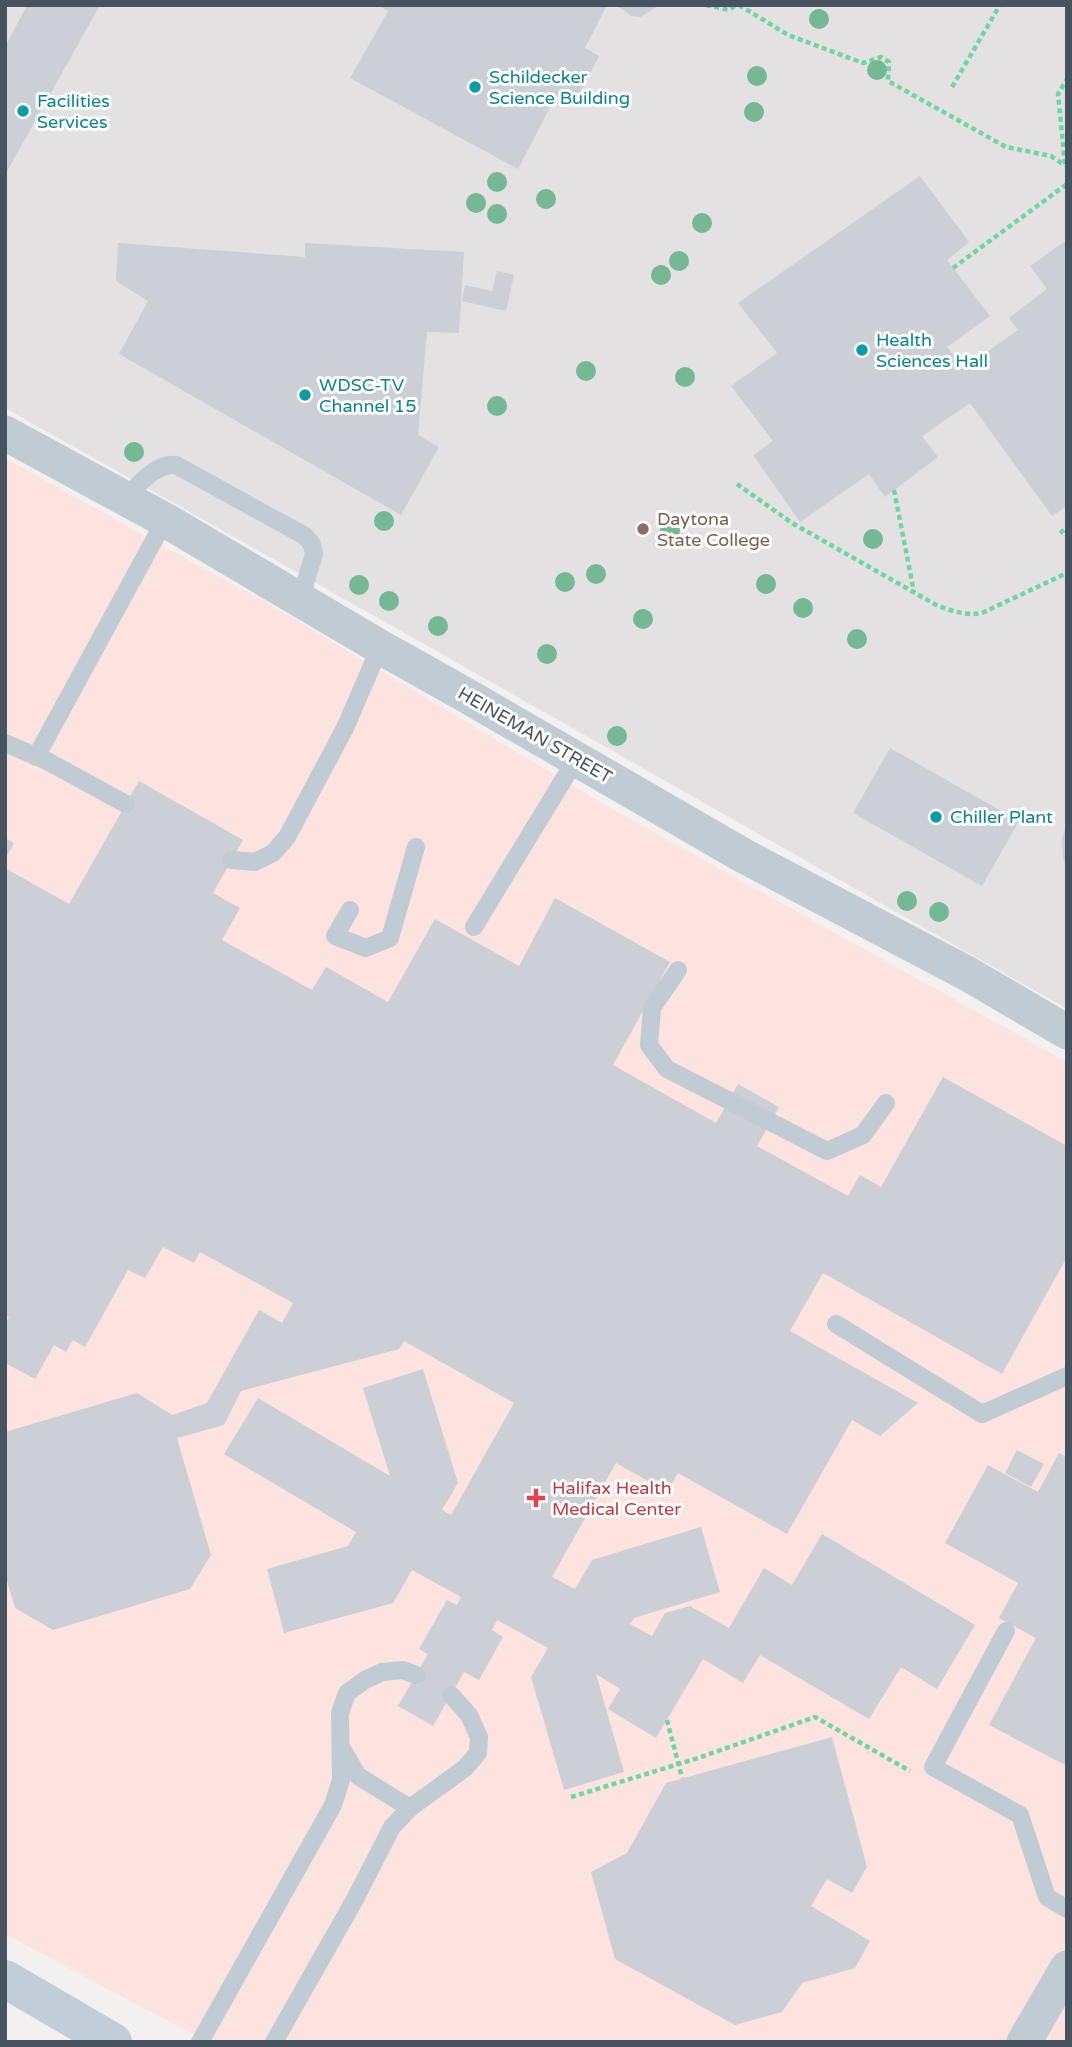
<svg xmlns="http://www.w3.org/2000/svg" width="1072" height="2047" viewBox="0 0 1072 2047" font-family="'Varela Round',sans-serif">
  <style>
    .education { fill: #e4e1e2 }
    .medical { fill: #fde3e0 }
    .building { fill: #cccfd5 }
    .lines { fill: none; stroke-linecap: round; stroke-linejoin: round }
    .path { stroke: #71d4a4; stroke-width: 4.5; stroke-dasharray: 5 3.5; stroke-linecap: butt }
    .lane { stroke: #c0cbd3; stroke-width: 18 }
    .street { stroke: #c0cbd3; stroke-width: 35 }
    .secondary { stroke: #c2cdda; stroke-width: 38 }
    .tree { fill: #76b796 }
    .culture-dot { fill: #0f9aa8; stroke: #fff; stroke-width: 2.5 }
    .education-dot { fill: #8d6e63; stroke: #fff; stroke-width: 2.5 }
    .health-dot { fill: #e0444e; stroke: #fff; stroke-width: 2.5 }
    .labels { text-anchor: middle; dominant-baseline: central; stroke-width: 6; stroke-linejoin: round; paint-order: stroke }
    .culture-label { font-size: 18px; fill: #0d838f; stroke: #fff; text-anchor: start }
    .education-label { font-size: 18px; fill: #785e54; stroke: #fff; text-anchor: start }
    .street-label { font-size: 18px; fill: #47535f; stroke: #fff }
    .health-label { font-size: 18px; fill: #be3a42; stroke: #fff; text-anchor: start }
  </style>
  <rect width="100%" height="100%" fill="#f3f0f0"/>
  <path class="education" d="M5 5H1067V1009L433 649 5 408Z"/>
  <path class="medical" d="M5 458 281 611 607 806 1067 1062V2042H207L5 1934Z"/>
  <path class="building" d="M27 5H100L5 175V47Z
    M378 5H607L585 48 599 56 574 104 556 96 518 169 350 78 388 11Z
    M613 5H659L641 17 631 16 622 9Z
    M920 176 969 242 947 260 990 316 947 347 963 369 1018 330 1009 318 1047 289 1030 266 1067 240V506L1052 516 970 403 922 436 938 457 885 497 869 474 800 522 753 455 773 441 731 386 777 353 738 303Z
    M118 243 305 257V243L464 252 459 333 427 332 418 435 439 447 401 515 119 354 148 301 116 281Z
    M497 271 514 275 506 311 462 301 465 285 492 291Z
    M890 748 1019 821 982 886 853 813Z
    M139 781 243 840 213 893 240 908 222 940 312 990 326 967 388 1002 435 919 519 966 555 898 670 962 613 1065 716 1123 738 1084 779 1107 757 1146 848 1196 860 1175 881 1187 943 1077 1067 1146V1257L1002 1374 823 1273 790 1331 918 1403 880 1436 852 1420 787 1534 678 1473 667 1492 616 1463 552 1577 575 1589 592 1560 701 1527 720 1592 634 1618 630 1624 652 1636 665 1613 690 1606 729 1628 764 1568 792 1585 822 1534 975 1625 937 1689 901 1667 869 1719 760 1655 743 1683 703 1659 656 1738 608 1709 620 1689 596 1674 624 1772 564 1790 531 1677 548 1648 497 1620 492 1630 503 1637 479 1680 464 1672 433 1726 398 1706 428 1654 419 1649 447 1600 457 1605 461 1597 412 1570 393 1603 284 1633 267 1569 348 1546 356 1532 224 1454 258 1398 390 1476 363 1388 423 1369 458 1483 442 1510 451 1515 514 1403 404 1341 399 1349 241 1391 224 1425 177 1438 211 1555 190 1589 53 1630 15 1608 5 1574V1432L137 1393 172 1415 207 1403 259 1310 282 1323 293 1303 200 1252 194 1263 163 1247 145 1278 128 1270 85 1347 73 1340 66 1352 54 1345 35 1379 5 1363V1323L9 1317 5 1315V868L69 904Z
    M1066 827H1067L1066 868 1063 858 1062 838Z
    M5 838 14 843 5 859Z
    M1017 1450 1044 1464 1031 1487 1005 1473Z
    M1059 1453 1067 1457V1766L989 1725 1036 1638 999 1618 1018 1583 945 1543 988 1465 1038 1492Z
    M832 1737 867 1867 852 1893 827 1879 811 1906 870 1941 855 1968 802 1983 782 2012 735 2025 615 1959 591 1872 627 1853 666 1783Z"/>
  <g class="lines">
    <path class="path" d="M706 5 729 10 736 5
      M739 5 788 35 863 63 881 57 889 62 888 81 1006 147 1051 156 1061 163 1067 165
      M952 87 1000 5
      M1065 164 1058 94 1067 79
      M953 268 1067 184
      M737 484 792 523 938 606C953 611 966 616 982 613L1067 573
      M894 490 914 592
      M1060 533 1067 528
      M667 1720 682 1778
      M571 1797 698 1758 815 1717 910 1771"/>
    <path class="lane" d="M125 498C139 485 155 463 176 465L305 536 312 544 314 554 300 600
      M5 743 47 761 126 804
      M36 757 165 520
      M232 860 255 862 273 853 287 837 345 728 380 647
      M350 910 335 936 366 948 390 938 416 847
      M474 927 576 759
      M678 970 652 1008 649 1045 667 1069 827 1151 863 1135 886 1103
      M836 1324 982 1414 1067 1376
      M1006 1631 933 1767 1020 1815 1047 1897 1067 1909
      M341 1747 358 1776 410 1808
      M200 2042 333 1805 341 1780 340 1713 347 1693 365 1680 382 1672 403 1670 416 1675
      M274 2042 354 1901 392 1827 410 1808 465 1768 478 1753 479 1737 469 1715 451 1695"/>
    <path class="street" d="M5 433 165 520 380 647 462 693 744 856 968 974 1067 1032
      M1024 2042 1067 1968"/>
    <path class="secondary" d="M5 1979 113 2042"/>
  </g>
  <g class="tree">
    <circle cx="819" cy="19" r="10"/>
    <circle cx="877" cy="70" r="10"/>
    <circle cx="757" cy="76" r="10"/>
    <circle cx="754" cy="112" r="10"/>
    <circle cx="497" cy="182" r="10"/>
    <circle cx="546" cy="199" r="10"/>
    <circle cx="476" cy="203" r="10"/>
    <circle cx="497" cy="214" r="10"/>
    <circle cx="702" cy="223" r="10"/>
    <circle cx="679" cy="261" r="10"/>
    <circle cx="661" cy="275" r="10"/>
    <circle cx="586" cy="371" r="10"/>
    <circle cx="685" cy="377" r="10"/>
    <circle cx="497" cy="406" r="10"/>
    <circle cx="134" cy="452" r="10"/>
    <circle cx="384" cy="521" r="10"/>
    <circle cx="670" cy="530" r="10"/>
    <circle cx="873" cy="539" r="10"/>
    <circle cx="596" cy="574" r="10"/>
    <circle cx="565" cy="582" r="10"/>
    <circle cx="766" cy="584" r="10"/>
    <circle cx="359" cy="585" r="10"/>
    <circle cx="389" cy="601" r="10"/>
    <circle cx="803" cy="608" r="10"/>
    <circle cx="643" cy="619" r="10"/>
    <circle cx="438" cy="626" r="10"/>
    <circle cx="857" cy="639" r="10"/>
    <circle cx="547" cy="654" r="10"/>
    <circle cx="617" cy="736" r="10"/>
    <circle cx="907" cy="901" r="10"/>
    <circle cx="939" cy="912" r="10"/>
  </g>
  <g class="culture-dot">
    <circle cx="475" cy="87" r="7"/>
    <circle cx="23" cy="111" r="7"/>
    <circle cx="862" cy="350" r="7"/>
    <circle cx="305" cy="395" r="7"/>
    <circle cx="936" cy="817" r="7"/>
  </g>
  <circle class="education-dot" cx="643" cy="529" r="7"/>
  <path class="health-dot" d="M532.5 1487.5h7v7h7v7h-7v7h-7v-7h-7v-7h7z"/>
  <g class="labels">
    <g class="culture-label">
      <text x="489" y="77">Schildecker<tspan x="489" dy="21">Science Building</tspan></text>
      <text x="37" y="101">Facilities<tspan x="37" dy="21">Services</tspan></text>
      <text x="876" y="340">Health<tspan x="876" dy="21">Sciences Hall</tspan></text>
      <text x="319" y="385">WDSC-TV<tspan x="319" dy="21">Channel 15</tspan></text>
      <text x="950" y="817">Chiller Plant</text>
    </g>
    <g class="education-label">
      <text x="657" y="519">Daytona<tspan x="657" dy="21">State College</tspan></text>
    </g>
    <g class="street-label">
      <text transform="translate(535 735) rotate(30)">HEINEMAN STREET</text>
    </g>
    <g class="health-label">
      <text x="552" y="1488">Halifax Health<tspan x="552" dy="21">Medical Center</tspan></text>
    </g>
  </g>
  <rect width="1072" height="2047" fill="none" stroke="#47535f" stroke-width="14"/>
</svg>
